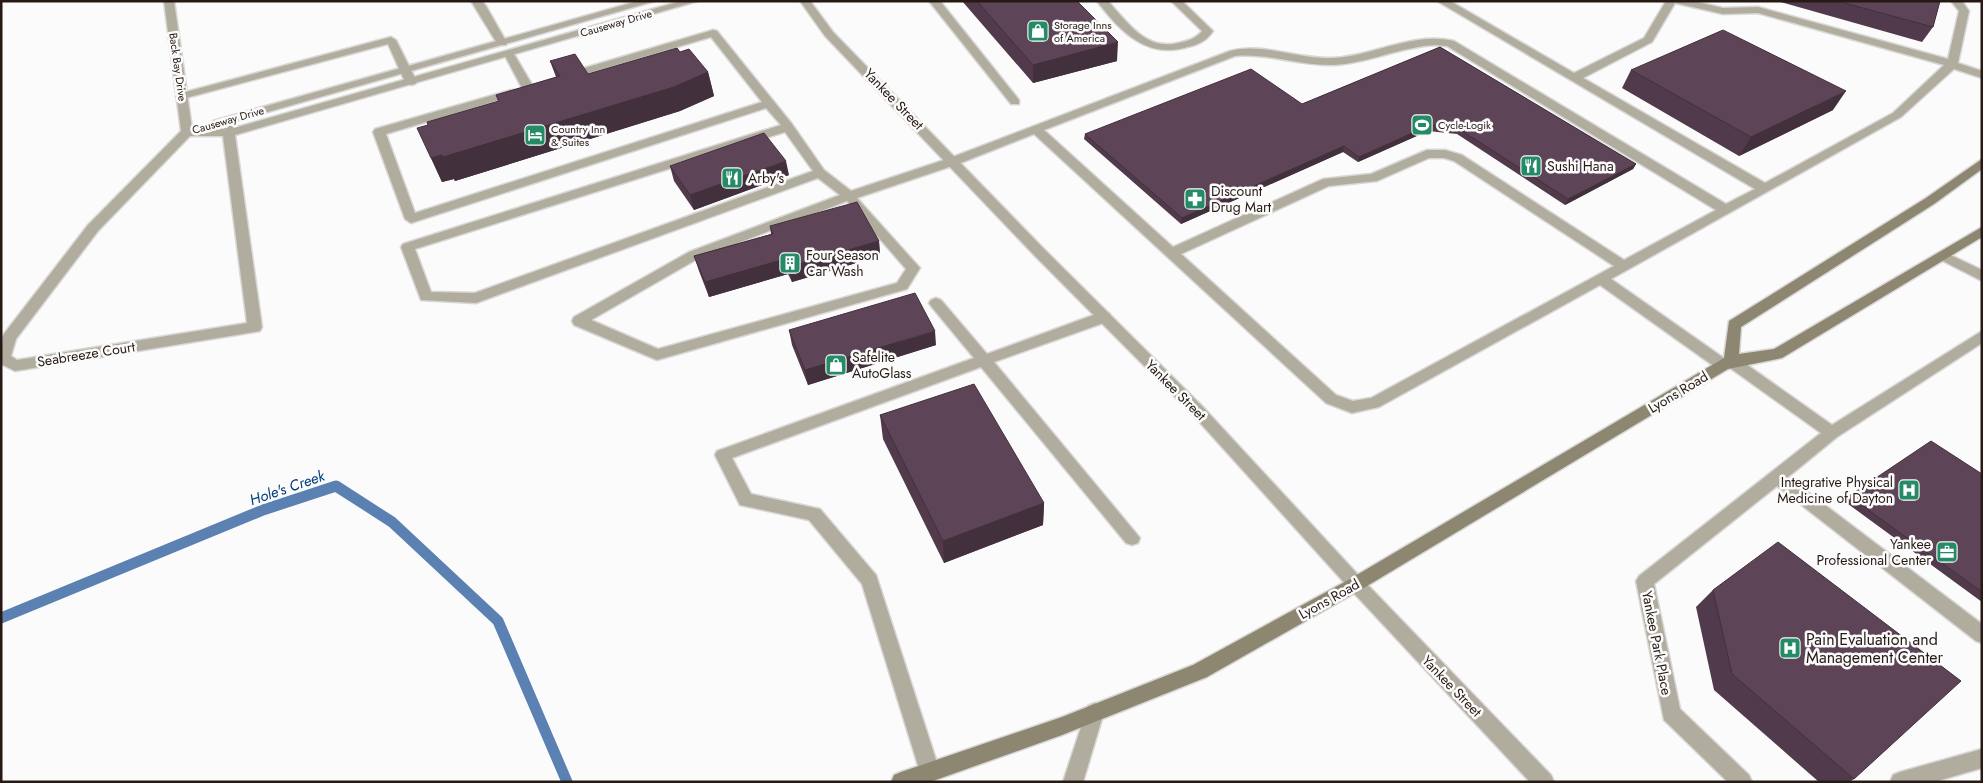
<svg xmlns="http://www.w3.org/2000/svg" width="1983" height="783" viewBox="0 0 1983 783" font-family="Jost,sans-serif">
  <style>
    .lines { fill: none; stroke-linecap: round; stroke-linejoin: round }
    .stream { stroke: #5b80b2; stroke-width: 11 }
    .service-casing { stroke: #d9d7d6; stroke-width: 3 }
    .minor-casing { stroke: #d9d7d6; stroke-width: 3 }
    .tertiary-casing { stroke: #d9d7d6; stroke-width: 3 }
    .secondary-casing { stroke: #d9d7d6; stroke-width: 3 }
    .service { fill: #b1ad9e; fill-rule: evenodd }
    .minor { fill: #b1ad9e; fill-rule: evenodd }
    .tertiary { fill: #b1ad9e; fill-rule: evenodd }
    .secondary { fill: #8d8772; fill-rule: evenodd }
    .wall { fill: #513a4b }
    .shaded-wall { fill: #42303d }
    .building { fill: #5e4457; stroke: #42303d }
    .labels { text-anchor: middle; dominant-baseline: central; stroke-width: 5; stroke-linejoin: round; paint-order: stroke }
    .far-street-label { font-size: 11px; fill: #271a14; stroke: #fbfbfb }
    .far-poi-label { font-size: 11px; fill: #271a14; stroke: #fbfbfb; text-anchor: start }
    .street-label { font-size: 14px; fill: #271a14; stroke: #fbfbfb }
    .poi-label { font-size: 14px; fill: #271a14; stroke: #fbfbfb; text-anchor: start }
    .water-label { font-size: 15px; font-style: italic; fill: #003d7e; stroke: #fbfbfb }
    .near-poi-label { font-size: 16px; fill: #271a14; stroke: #fbfbfb; text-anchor: start }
  </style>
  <rect width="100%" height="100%" fill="#fbfbfb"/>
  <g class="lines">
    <path class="stream" d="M1 618 263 510 336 486 392 522 498 621 567 782"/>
    <g class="service-casing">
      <path id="service" d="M471 1H482L486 6 507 43 506 45H498Z
        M929 1H940L1019 100V104H1011Z
        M1097 1H1108C1127 22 1146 51 1178 43 1187 41 1196 39 1202 31L1171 1H1182L1213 31C1206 42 1197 45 1184 48 1145 58 1119 30 1097 1Z
        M1437 1H1450L1574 73 1644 38 1666 1H1693L1723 8 1758 7 1948 59 1959 11 1951 1H1962L1969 11 1958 63 1982 71V78L1954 69 1901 117 1611 279 1728 361 1730 365 1728 369H1718L1600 285 1379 407 1352 413 1326 403 1034 134 958 164 857 198 920 268 907 289 657 360 574 325 572 321 574 317 689 252 840 195 818 178 476 303 421 300 401 247 403 244 781 125 766 108 411 223 405 219 373 132 375 129 511 90H519L521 92 519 94 386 134 415 213 762 102 711 37 572 78H564L562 76 564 74 713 30 717 31 792 124 824 170 851 191 950 158 1230 51C1263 42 1299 60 1333 58 1373 56 1414 31 1454 41L1726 204 1755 189ZM1675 3 1723 14 1758 13 1944 65 1893 113 1765 183 1583 78 1652 42ZM1435 45 1447 46 1716 210 1624 260 1462 155 1445 150H1427L1371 174 1323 179 1173 247 1044 130 1235 56C1268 53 1300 66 1334 65 1369 63 1400 47 1435 45ZM785 132 813 171 475 293 431 292 415 249ZM1429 158H1444L1454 161 1614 266 1371 398 1353 401 1336 395 1181 254 1329 186 1377 181ZM847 201 906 269 897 283 658 349 591 320 699 258Z
        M391 37 396 40 417 82 415 84 411 85 405 82 388 44 182 99 176 96 178 94Z
        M509 51 514 54 534 88 532 90 528 91 522 88 504 54Z
        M936 298 941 300 987 354 1099 313H1109L1111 317 1109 321 994 362 1140 538 1138 543 1132 545 1126 543 981 367 732 458 751 494 820 509 876 575 940 772 937 779 930 782 923 779 920 772 862 584 809 520 740 505 715 455 717 451 974 358 931 306 929 303 931 300Z
        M1095 703 1102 706 1104 712 1083 782H1063L1086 712 1088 706Z"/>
    </g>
    <g class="minor-casing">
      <path id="minor" d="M164 1H174L192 129H222V125H213V121L638 1H655L233 122 234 128 681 1H698L235 135 262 327 260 331 15 371 1 364V340L4 334 88 225 181 131ZM190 136H223L247 323 17 360 11 356 16 339 98 231Z
        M1944 252 1982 270V281L1939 259 1937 256 1939 253Z
        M1982 331V343L1837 437 1788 477 1982 624V643L1976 641 1777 486 1654 584 1680 709 1749 775 1752 782H1728L1664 720 1636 581 1639 576 1821 433 1726 365 1724 361 1726 357H1736L1832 425Z
        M1982 749V768L1934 782H1890L1893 775 1900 772Z"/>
    </g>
    <g class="tertiary-casing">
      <path id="tertiary" d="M800 1H810L833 32 1046 251 1203 407 1362 579 1551 775 1554 782H1530L1350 589 1193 415 1036 257 825 36Z"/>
    </g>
    <g class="secondary-casing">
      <path id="secondary" d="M1982 159V169L1934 204 1741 327 1739 354 1774 349 1982 227V237L1782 358 1728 369 1362 589 1207 677 1062 735 930 782H891L894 775 901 772 1062 717 1193 665 1350 579 1724 358 1729 321 1926 198Z"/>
    </g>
    <use href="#service" class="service"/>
    <use href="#minor" class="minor"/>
    <use href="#tertiary" class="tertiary"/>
    <use href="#secondary" class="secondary"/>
  </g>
  <path class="wall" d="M962 1H1077L1117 61 1033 83Z
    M1777 1H1940L1933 27 1922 42Z
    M1440 47 1636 164 1633 169 1565 205 1457 134 1428 131 1358 162 1343 152 1181 224 1084 139 1085 134 1302 104Z
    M680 52 708 72 714 96 680 111 455 181 454 179 442 182 431 158 498 101 496 95 556 77 550 61 588 74Z
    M1631 70 1833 110 1739 156 1622 88Z
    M670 166 789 175 694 210 674 181Z
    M770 226 879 241 880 256 792 282 788 274 709 297 699 271 694 256 771 234Z
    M789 330 936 345 808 385 792 345Z
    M880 415 1044 503 1043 525 944 563 883 439Z
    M1982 474V602L1844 501 1849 496Z
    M1713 590 1854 779 1849 782H1819L1714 690 1696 607Z"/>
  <path class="shaded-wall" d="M1118 42 1117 61 1033 83V65Z
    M708 72 714 96 680 111 455 181 454 179 442 182 431 158Z
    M1846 91 1833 110 1739 156 1751 137Z
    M1430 125 1428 131 1358 162 1359 157Z
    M1344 146 1343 152 1181 224 1182 218Z
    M786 161 789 175 694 210 690 195Z
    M1636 164 1633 169 1565 205 1568 199Z
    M879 241 880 256 792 282 789 267Z
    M785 259 788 274 709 297 705 282Z
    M935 331 936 345 808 385 805 370Z
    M1044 503 1043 525 944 563 943 541Z"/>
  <path class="building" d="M977 1H1077L1118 42 1033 65Z
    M1837 1H1940L1933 27Z
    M1723 30 1846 91 1751 137 1631 70Z
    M1440 47 1636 164 1568 199 1459 129 1430 125 1359 157 1344 146 1182 218 1085 134 1251 69 1302 104Z
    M677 48 680 52 689 49 708 72 674 87 443 157 442 155 431 158 417 128 428 125 427 122 499 101 496 95 560 76 550 61 575 54 588 74Z
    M764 133 786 161 690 195 670 166Z
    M857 202 879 241 789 267 785 259 705 282 694 256 773 234 770 226Z
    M915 293 935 331 805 370 789 330Z
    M974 384 1044 503 943 541 880 415Z
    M1931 441 1982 474V592L1849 496Z
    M1778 542 1961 681 1854 779 1732 674 1713 590Z"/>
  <defs>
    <g id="shop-square" transform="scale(1.125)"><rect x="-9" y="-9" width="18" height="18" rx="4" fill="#258b66" stroke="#fbfbfb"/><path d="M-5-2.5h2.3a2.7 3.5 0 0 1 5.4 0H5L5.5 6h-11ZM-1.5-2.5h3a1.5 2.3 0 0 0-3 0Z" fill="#fff"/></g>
    <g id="stadium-square" transform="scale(1.125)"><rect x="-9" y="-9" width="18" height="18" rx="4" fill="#258b66" stroke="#fbfbfb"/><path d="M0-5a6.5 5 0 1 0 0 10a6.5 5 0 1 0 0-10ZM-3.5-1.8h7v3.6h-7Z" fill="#fff"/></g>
    <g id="hotel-square" transform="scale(1.125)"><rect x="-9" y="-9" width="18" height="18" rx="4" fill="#258b66" stroke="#fbfbfb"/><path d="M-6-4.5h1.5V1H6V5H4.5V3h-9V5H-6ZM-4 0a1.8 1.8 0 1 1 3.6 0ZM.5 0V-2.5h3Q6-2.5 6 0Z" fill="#fff"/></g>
    <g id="restaurant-square" transform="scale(1.125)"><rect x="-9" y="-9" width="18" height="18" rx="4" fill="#258b66" stroke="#fbfbfb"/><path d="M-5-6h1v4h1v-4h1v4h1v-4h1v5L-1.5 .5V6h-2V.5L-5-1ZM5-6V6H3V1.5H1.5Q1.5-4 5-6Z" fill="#fff"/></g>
    <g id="pharmacy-square" transform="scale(1.125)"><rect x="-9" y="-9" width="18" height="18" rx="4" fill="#258b66" stroke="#fbfbfb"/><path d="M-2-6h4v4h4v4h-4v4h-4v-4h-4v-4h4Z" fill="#fff"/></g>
    <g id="building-square" transform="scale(1.125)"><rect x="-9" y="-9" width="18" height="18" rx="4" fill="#258b66" stroke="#fbfbfb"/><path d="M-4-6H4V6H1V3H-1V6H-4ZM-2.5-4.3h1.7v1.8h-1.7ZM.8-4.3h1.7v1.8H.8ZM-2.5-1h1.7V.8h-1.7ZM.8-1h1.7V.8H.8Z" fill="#fff"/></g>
    <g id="hospital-square" transform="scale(1.125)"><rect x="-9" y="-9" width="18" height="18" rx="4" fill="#258b66" stroke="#fbfbfb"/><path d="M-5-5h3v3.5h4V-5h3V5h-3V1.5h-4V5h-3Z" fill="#fff"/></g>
    <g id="office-square" transform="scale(1.125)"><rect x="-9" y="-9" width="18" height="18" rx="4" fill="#258b66" stroke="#fbfbfb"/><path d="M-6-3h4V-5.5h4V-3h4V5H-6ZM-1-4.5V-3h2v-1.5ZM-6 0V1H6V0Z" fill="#fff"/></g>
  </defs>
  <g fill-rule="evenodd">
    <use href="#shop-square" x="1038" y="31"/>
    <use href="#stadium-square" x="1422" y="125"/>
    <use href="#hotel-square" x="535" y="135"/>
    <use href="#restaurant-square" x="1531" y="166"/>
    <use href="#restaurant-square" x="732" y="178"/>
    <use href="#pharmacy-square" x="1195" y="199"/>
    <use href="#building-square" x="790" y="263"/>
    <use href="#shop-square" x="836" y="365"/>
    <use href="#hospital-square" x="1909" y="490"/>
    <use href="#office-square" x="1947" y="552"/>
    <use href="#hospital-square" x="1790" y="648"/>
  </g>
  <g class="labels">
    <g class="far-street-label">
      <text transform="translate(616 23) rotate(-16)">Causeway Drive</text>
      <text transform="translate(178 67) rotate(82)">Back Bay Drive</text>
      <text transform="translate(228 120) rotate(-16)">Causeway Drive</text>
    </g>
    <g class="far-poi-label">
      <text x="1054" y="25">Storage Inns<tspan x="1054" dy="13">of America</tspan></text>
      <text x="1438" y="125">Cycle-Logik</text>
      <text x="551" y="129">Country Inn<tspan x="551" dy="13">&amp; Suites</tspan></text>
    </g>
    <g class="street-label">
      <text transform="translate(894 99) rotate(46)">Yankee Street</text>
      <text transform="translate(86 354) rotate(-9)">Seabreeze Court</text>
      <text transform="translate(1176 390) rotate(45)">Yankee Street</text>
      <text transform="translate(1678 392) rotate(-31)">Lyons Road</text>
      <text transform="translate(1329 599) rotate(-29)">Lyons Road</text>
      <text transform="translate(1657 643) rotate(79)">Yankee Park Place</text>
      <text transform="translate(1452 686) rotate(46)">Yankee Street</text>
    </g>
    <g class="poi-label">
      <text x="1547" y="166">Sushi Hana</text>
      <text x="748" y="178">Arby's</text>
      <text x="1211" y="191">Discount<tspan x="1211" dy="16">Drug Mart</tspan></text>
      <text x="806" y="255">Four Season<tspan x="806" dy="16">Car Wash</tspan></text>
      <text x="852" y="357">Safelite<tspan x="852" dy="16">AutoGlass</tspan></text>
      <text x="1893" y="482" text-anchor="end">Integrative Physical<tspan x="1893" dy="16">Medicine of Dayton</tspan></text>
      <text x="1931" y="544" text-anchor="end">Yankee<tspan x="1931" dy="16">Professional Center</tspan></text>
    </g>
    <g class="water-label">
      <text transform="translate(287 488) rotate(-19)">Hole's Creek</text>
    </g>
    <g class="near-poi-label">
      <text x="1806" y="639">Pain Evaluation and<tspan x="1806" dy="18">Management Center</tspan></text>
    </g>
  </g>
  <rect width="1983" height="783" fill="none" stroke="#271a14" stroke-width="5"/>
</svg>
